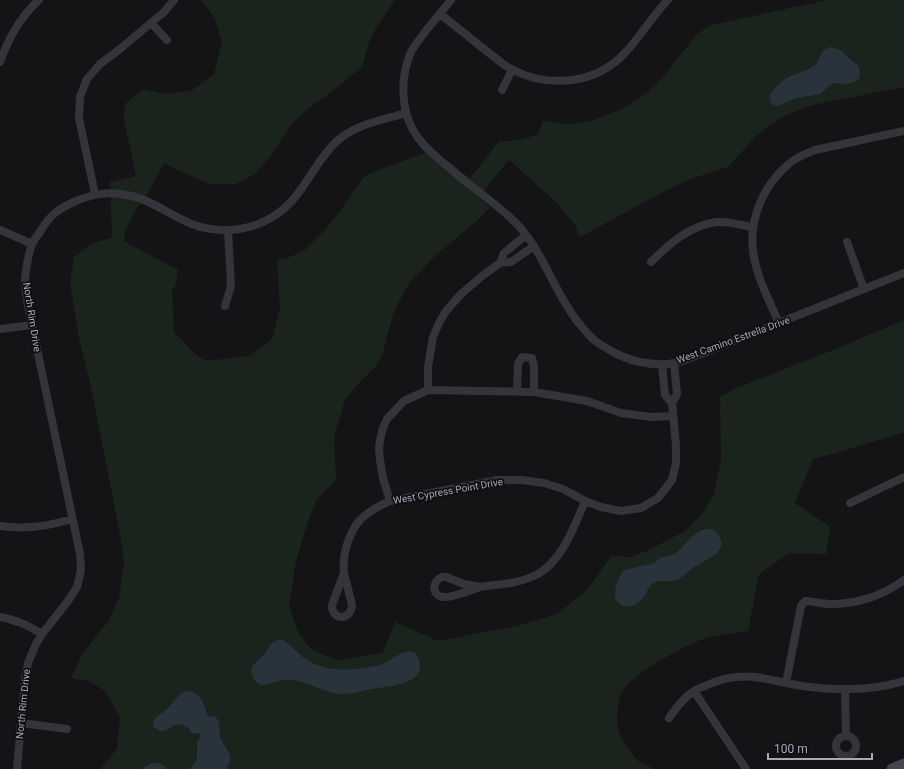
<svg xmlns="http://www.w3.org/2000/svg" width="904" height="769" viewBox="0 0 904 769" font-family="Roboto,sans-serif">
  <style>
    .green { fill: #1b241c }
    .water { fill: #29333b }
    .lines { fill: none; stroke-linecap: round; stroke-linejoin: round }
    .street { stroke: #34353b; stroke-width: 8 }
    .secondary { stroke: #42454b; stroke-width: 11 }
    .labels { text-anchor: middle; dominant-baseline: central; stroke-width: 3.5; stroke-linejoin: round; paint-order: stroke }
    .street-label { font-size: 10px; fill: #a4aab8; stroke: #0f0f11 }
  </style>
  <rect width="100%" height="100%" fill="#141416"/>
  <path class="green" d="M201 0H395L376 28 369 42 362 67 335 89 308 109 290 126 270 157 255 174 236 184H210L188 175 164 163 148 193 134 213 125 231 124 241 178 270 175 287 172 289 174 332 194 353 206 361 249 356 272 339 280 308 277 259 287 258 304 251 325 230 340 211 353 192 365 176 394 164 434 150 469 178 476 171 499 141H514L538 135 543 121 568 124 591 121 620 110 644 95 664 76 696 35 711 25 828 0H904V87L812 105 787 115 771 124 755 137 728 167 690 179 667 190 580 237 575 225 556 202 509 160 492 180 479 198 490 207 481 217 436 255 409 283 395 309 387 336 383 353 376 366 356 386 345 400 334 437 336 480 317 499 308 521 296 561 289 606 298 632 309 647 321 654 337 660 383 653 395 622 438 641 521 625 557 614 589 588 611 556 631 557 649 550 685 531 705 510 714 494 721 460 720 397 734 389 838 348 904 320V432L836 453 813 459 795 503 817 518 830 527 826 554 789 553 759 574 748 631C735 633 722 634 709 637 690 642 634 673 624 689 618 698 617 710 617 721 618 735 624 743 632 754 634 756 636 759 638 761 643 764 649 766 654 769H100L117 749 120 717 105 691 89 681 71 678 81 657 99 632 108 622 119 598 124 562 120 534 92 392 80 343 70 283 74 257 92 243 112 238 110 182 136 176 124 120 125 104 143 89 164 94 191 91 214 74 222 41 214 17Z"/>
  <path class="water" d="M830 47C841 49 842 52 849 58 857 66 862 64 859 79L854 82 847 84 833 83 830 85 820 94 796 98 777 106C770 105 768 99 771 93 776 87 782 80 789 77 797 73 808 71 815 65 823 58 817 52 830 47Z
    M706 529C712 529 716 530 719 536 729 553 704 560 694 567 688 571 683 577 677 580 669 583 660 579 653 583 647 587 647 594 643 598 636 605 627 610 619 603 615 600 615 597 615 592 616 586 620 574 624 570L651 564C655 563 656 561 659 559 665 556 671 556 677 552 687 544 692 532 706 529Z
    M278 640H283C291 645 296 652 304 658 324 672 348 671 371 667 376 666 381 665 386 662 395 658 413 642 419 660 427 685 387 686 372 689 361 691 350 695 339 694 322 692 308 681 292 680 281 678 271 685 260 685 252 679 248 671 255 663 257 660 260 659 263 656 268 650 269 643 278 640Z
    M187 691C201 691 204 706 208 716L210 717 214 716C222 721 218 729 220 737 222 744 229 749 230 757 231 762 228 765 226 769H190L195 763 197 758V743L200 737V733H196L192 734C190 730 189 728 185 726 174 720 170 732 160 731 158 730 156 728 154 727L153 721C159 713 163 714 168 708 175 702 177 693 187 691Z
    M152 763C159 762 162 764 167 769H142Z"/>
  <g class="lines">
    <path class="street" d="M451 0C443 10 436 19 428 28 423 35 417 42 412 50 403 69 401 92 406 112 412 138 432 154 452 170 463 180 475 189 487 198 497 206 508 215 517 224 543 252 554 291 577 321 582 327 587 334 593 339 597 343 603 346 608 349 627 361 652 367 675 363 683 361 692 357 701 354L904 273
      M440 14 503 64C539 88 589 87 621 57 639 40 651 17 668 0
      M151 23 167 40
      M0 62C8 39 21 16 39 0
      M502 90 512 70
      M95 194 79 118 80 97 87 79 100 64 120 49 164 12 174 0
      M0 230 32 244
      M847 242 864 289
      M651 262C669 244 689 226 716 222 728 221 741 225 752 227
      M500 263 511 262 534 246
      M225 306 231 286 228 230
      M779 323C769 300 756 276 753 251 749 217 764 184 791 162 798 157 807 153 815 150L904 131
      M0 329 32 325
      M662 364 665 395 672 403
      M428 390V367L433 337 440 321 446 311 461 294 482 276 500 263 504 253 526 235
      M517 391 518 364 522 357 532 358 534 366V392
      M390 501 383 478 380 460 379 449 380 440 383 428 387 419 404 401 428 390 534 392 587 401 621 413 652 417 673 416
      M850 503 904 477
      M0 526C25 530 49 526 72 519
      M344 573C342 556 348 535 359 521 366 513 380 505 390 501L497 480H522L544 483 563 489 585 501 601 507 621 511 641 508 658 498 672 480 676 463V445L672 403 677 394 674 363
      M344 573 352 605C351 621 332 621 332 605Z
      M442 577H446L464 584 480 587C472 590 451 598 443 597 431 595 432 581 442 577Z
      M480 587C498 584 517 584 534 576 561 564 574 527 585 501
      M0 617C17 620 27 625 42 634
      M786 683 801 606 805 601C813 601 822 604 830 604 857 604 882 596 904 580
      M845 689 846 736
      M694 691 746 769
      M669 718C676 708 684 697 694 691 697 689 702 687 705 686 721 678 738 675 756 677 774 680 792 685 810 687 841 691 874 690 904 681
      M21 723 67 729
      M836 746a10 10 0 1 1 20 0a10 10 0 1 1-20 0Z
      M17 769 21 723 25 679 28 663 36 644 42 634 68 601 77 587 81 570 80 554 32 325C29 311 25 295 25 280 26 269 28 255 32 244 34 240 37 236 40 232 44 225 49 218 55 213 61 208 69 204 76 201 96 193 111 191 132 196 150 200 164 211 181 219 206 233 239 234 265 221 303 203 309 167 337 141 356 124 382 120 406 113"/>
    <path class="secondary" d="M892 769 904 764"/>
  </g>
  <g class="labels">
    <g class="street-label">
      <text transform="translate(32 317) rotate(81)">North Rim Drive</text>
      <text transform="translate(733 340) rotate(-20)">West Camino Estrella Drive</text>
      <text transform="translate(448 491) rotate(-10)">West Cypress Point Drive</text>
      <text transform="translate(23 704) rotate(-84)">North Rim Drive</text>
    </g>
  </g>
  <path d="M768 753v6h104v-6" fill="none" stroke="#a4aab8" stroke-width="2"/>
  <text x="774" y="753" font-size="12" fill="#a4aab8" stroke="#0f0f11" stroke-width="3" paint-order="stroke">100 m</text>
</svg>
